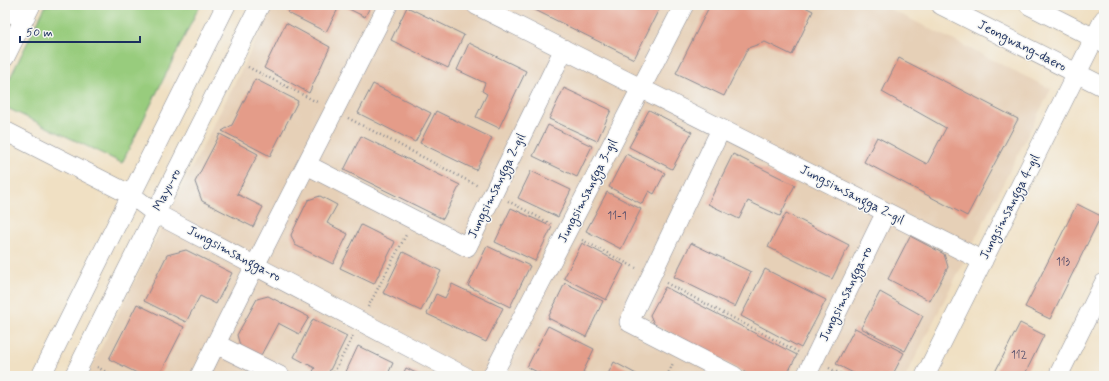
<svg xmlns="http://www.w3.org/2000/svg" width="1109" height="381" viewBox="0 0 1109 381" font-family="Mynerve,sans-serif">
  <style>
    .built { fill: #e6d0b7 }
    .green { fill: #98cc7d; stroke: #5a7e6e }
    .building { fill: #e49c89 }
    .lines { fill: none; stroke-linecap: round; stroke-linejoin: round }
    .minor-casing { stroke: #868890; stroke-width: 20 }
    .path { stroke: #868890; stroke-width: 2.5; stroke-dasharray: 1 3; stroke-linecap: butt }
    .minor { stroke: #fff; stroke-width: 19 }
    .labels { text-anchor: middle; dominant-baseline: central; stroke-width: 3; stroke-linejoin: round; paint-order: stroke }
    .number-label { font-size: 11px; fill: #4d4a69 }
    .street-label { font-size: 13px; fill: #1b2f5e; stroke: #f6f6f2 }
  </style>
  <rect width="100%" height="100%" fill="#f6f6f2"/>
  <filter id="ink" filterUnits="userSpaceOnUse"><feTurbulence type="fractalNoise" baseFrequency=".025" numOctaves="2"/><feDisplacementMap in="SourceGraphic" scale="8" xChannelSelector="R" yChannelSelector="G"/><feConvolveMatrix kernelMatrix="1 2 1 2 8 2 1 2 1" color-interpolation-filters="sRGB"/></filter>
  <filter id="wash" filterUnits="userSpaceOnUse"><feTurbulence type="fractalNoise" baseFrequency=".012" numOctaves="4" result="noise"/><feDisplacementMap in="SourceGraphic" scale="16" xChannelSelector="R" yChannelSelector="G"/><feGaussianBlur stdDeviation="0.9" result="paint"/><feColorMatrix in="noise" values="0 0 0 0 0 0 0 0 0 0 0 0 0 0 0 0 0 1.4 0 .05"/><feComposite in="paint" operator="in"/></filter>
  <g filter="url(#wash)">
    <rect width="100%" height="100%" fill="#f0e0c3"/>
    <path class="built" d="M274 5H882L1051 89 906 376H87Z"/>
    <path class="green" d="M46 5H200L122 163 5 107V88Z"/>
    <g id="blocks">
      <path class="building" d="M292 5H340L326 32 288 13Z
        M341 5H371L365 17Z
        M525 5H661L634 59Z
        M710 5H801L813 11 792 55 765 42 748 48 724 96 676 73Z
        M407 7 464 35 448 68 391 40Z
        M286 23 330 47 309 93 264 68Z
        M469 43 526 71 499 128 476 117 487 94 482 91 485 83 457 70Z
        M899 58 1018 119 967 216 864 162 877 137 927 164 946 128 882 92Z
        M255 79 298 101 270 156 222 131 232 125Z
        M373 84 431 113 415 142 358 113Z
        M564 88 611 110 597 141 549 119Z
        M649 110 692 132 672 169 629 147Z
        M436 111 492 138 476 170 420 143Z
        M548 125 592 146 577 177 533 156Z
        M220 134 258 154 237 194 263 207 253 227 202 201 195 182Z
        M361 136 460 185 443 219 344 170Z
        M626 154 665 173 654 194 649 191 642 204 609 187Z
        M733 154 795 185 780 216 748 201 739 219 708 204Z
        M531 171 571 190 558 217 518 198Z
        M607 192 641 209 621 249 586 231Z
        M320 196 337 205 327 223 348 234 333 264 295 245 291 235 308 200Z
        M1077 204 1101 216 1050 319 1025 307Z
        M511 208 552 227 535 261 495 242Z
        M786 213 849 245 832 279 768 247Z
        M361 225 395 242 374 284 340 268Z
        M910 236 944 254 948 267 930 301 888 279Z
        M582 243 624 265 606 300 564 278Z
        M691 243 751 272 735 307 674 277Z
        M487 246 530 266 510 307 468 286Z
        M186 250 232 273 216 304 200 296 186 322 144 301 167 255Z
        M403 252 441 271 421 311 383 293Z
        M765 269 826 300 801 348 741 316Z
        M565 283 603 301 586 337 548 318Z
        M452 284 503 308 486 342 427 314 436 294 445 298Z
        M665 287 797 355 786 376H752L654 324 650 315Z
        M880 292 923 316 905 351 861 328Z
        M268 296 309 317 299 334 278 323 259 359 241 349 237 335 257 299Z
        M137 304 184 327 159 376H143L109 359Z
        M313 319 347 336 327 376H319L312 373 315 368 294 357Z
        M1020 323 1044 335 1024 376H993Z
        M548 326 594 349 583 372 592 376H546L527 367Z
        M855 328 904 353 892 376H859L836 364Z
        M358 346 393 363 387 376H344Z
        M614 362 640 376H607Z
        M1104 364V376H1098Z
        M406 368 422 376H402Z
        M832 372 841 376H830Z"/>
    </g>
  </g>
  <g filter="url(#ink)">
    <use href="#blocks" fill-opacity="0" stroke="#868890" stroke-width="1"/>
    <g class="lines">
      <g class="minor-casing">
        <path id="minor" d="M476 5 983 261
          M941 5 1104 87
          M1029 5 1104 43
          M5 10 24 19
          M5 57 31 5
          M721 129 629 322 734 376
          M5 131 131 195 155 213 464 376
          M307 165 467 247 564 49
          M216 344 280 376
          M41 376 226 5
          M74 376 260 5
          M200 376C261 251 325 129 388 5
          M492 376 684 5
          M806 376 886 212
          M925 376 1104 19
          M1058 376 1104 283"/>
      </g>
      <path class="path" d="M248 67 319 103
        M348 118 478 186
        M508 201 551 224
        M582 240 636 268
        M666 283 800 353
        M368 307 406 235
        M97 367 114 376
        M829 368 845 376
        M332 376 353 336
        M667 376 673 363"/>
      <use href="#minor" class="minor"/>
    </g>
  </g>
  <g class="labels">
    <g class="number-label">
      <text x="617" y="216">11-1</text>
      <text x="1063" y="262">113</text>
      <text x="1019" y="355">112</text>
    </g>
    <g class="street-label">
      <text transform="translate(1022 46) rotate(27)">Jeongwang-daero</text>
      <text transform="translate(497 186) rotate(-64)">Jungsimsangga 2-gil</text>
      <text transform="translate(167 190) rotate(-63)">Mayu-ro</text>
      <text transform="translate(588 191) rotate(-63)">Jungsimsangga 3-gil</text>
      <text transform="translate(852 195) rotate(27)">Jungsimsangga 2-gil</text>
      <text transform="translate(1010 207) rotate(-63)">Jungsimsangga 4-gil</text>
      <text transform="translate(234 254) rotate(28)">Jungsimsangga-ro</text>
      <text transform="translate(846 294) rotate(-64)">Jungsimsangga-ro</text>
    </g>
  </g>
  <rect width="1109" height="381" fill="none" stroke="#f6f6f2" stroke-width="20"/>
  <path d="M20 36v6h120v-6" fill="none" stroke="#1b2f5e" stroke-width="2"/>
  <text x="26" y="36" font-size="12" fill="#1b2f5e" stroke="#f6f6f2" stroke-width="3" paint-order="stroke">50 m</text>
</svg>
